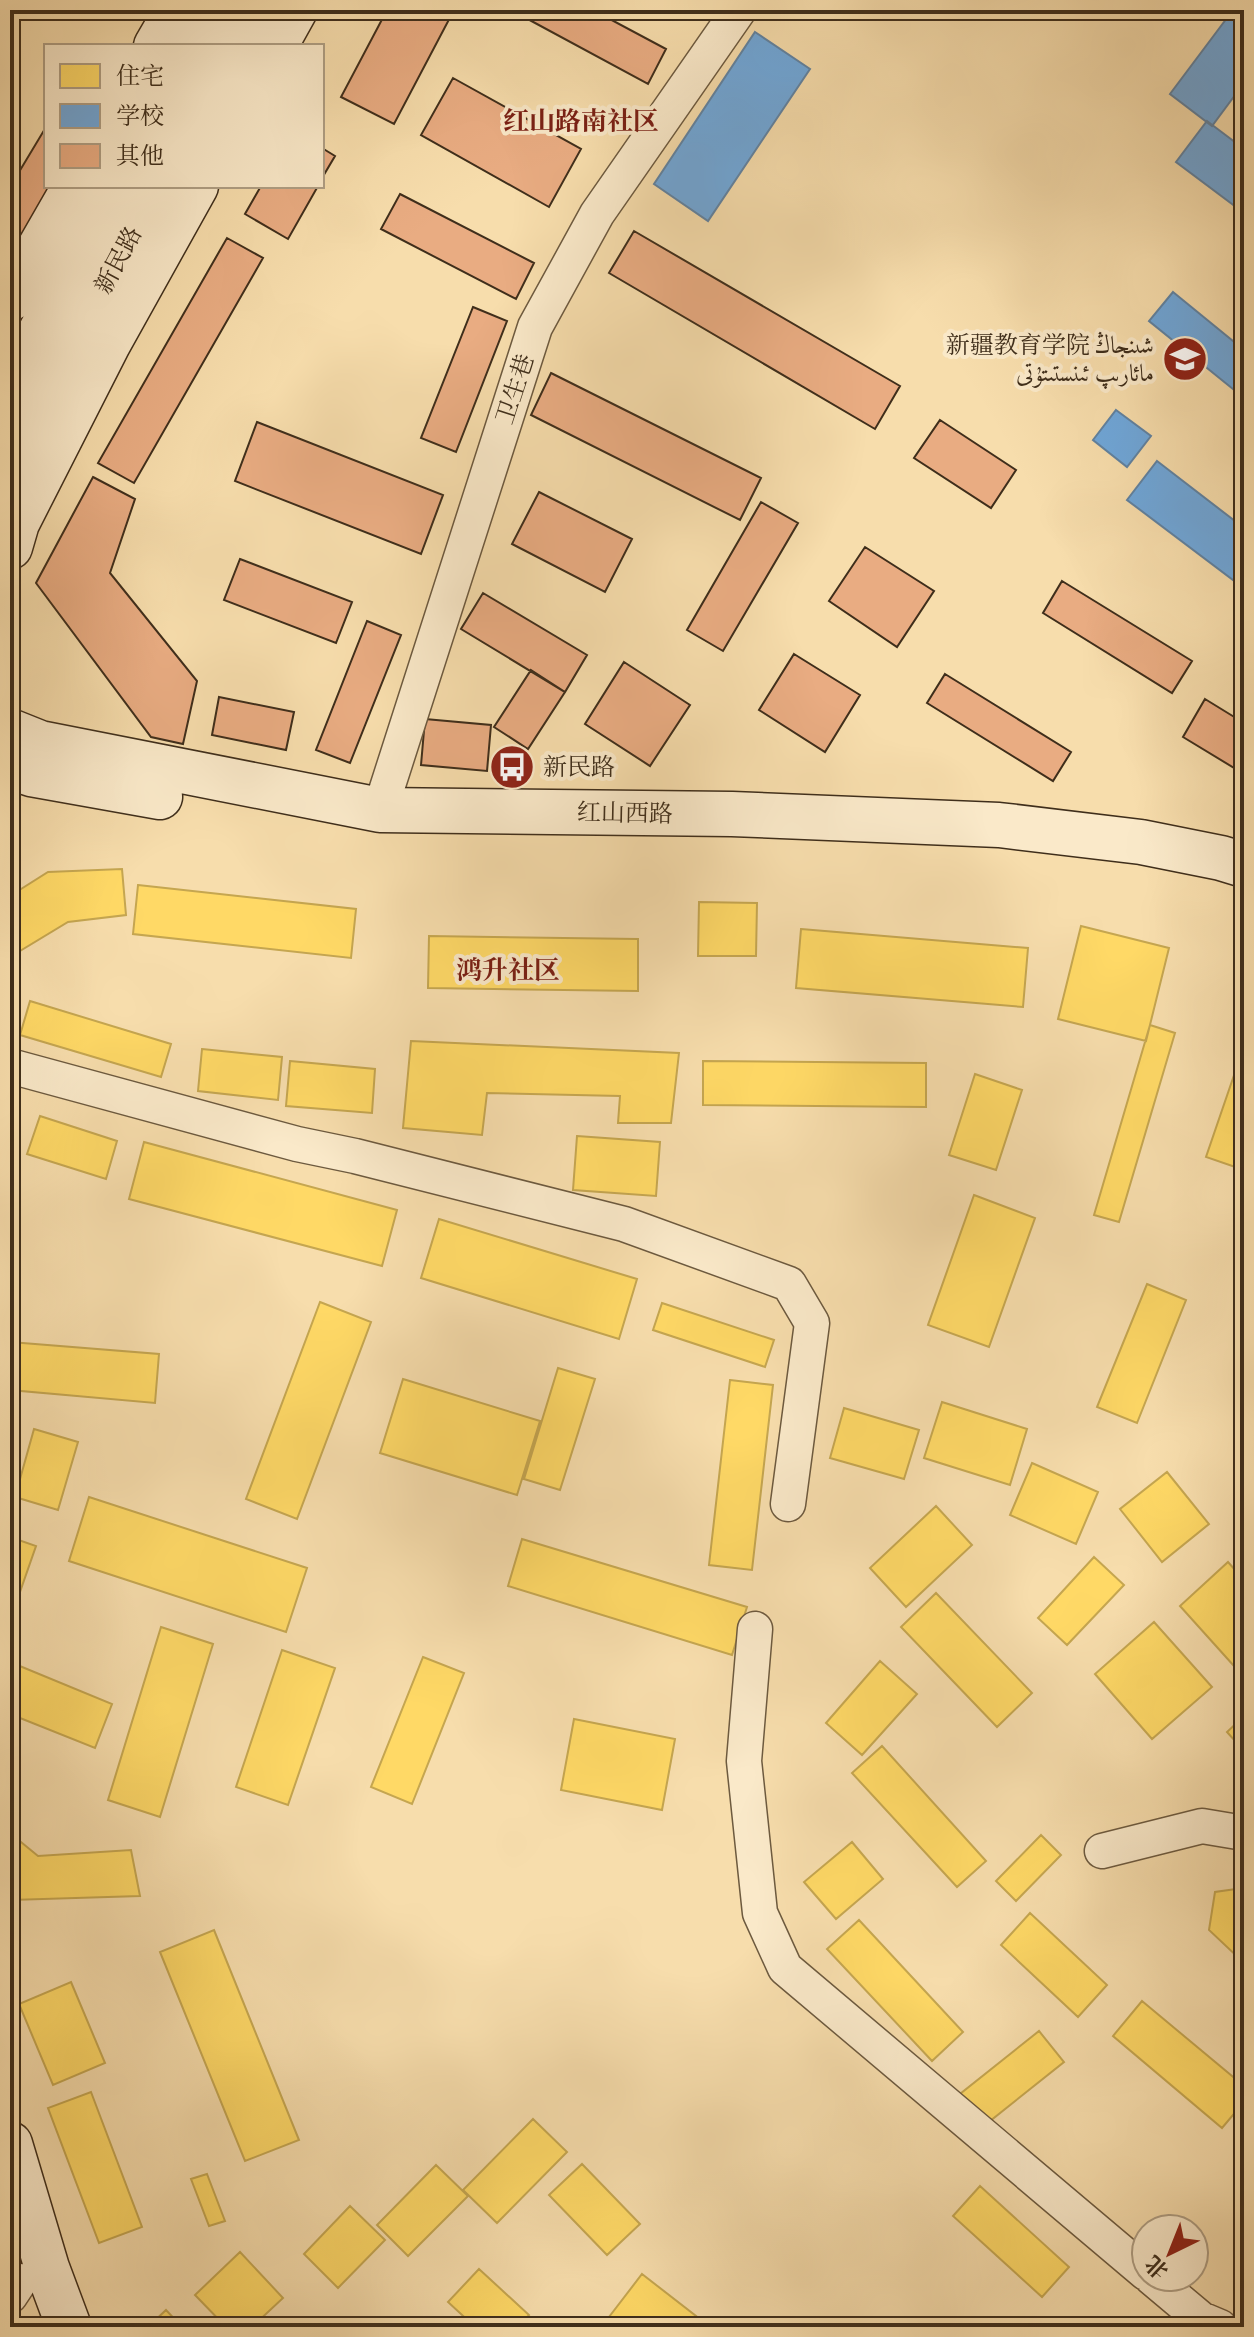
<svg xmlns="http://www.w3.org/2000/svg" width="1254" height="2337" viewBox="0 0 1254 2337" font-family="Alegreya,Amiri,'Noto Serif SC',serif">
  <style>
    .homes { fill: #ffd966; stroke: #c5a650; stroke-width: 2 }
    .schools { fill: #6fa8dc; stroke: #6183a2; stroke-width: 2 }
    .building { fill: #e9ac82; stroke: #3f2e1b; stroke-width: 2 }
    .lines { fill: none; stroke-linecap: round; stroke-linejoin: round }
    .street-casing { stroke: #6d5a3f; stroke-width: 37 }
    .secondary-casing { stroke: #3f2e1b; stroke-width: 47 }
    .street { stroke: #fae9c9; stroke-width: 34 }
    .secondary { stroke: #fae9c9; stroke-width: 44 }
    .labels { text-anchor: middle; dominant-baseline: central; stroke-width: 8; stroke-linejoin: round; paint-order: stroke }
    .street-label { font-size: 24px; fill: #3f2e1b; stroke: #fae9c9 }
    .poi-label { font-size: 24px; fill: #3f2e1b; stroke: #fae9c9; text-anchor: end }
    .neighbourhood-label { font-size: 26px; font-weight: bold; fill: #7a1f14; stroke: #fae9c9 }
  </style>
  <rect width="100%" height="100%" fill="#f7ddac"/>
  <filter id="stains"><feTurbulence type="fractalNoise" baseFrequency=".0025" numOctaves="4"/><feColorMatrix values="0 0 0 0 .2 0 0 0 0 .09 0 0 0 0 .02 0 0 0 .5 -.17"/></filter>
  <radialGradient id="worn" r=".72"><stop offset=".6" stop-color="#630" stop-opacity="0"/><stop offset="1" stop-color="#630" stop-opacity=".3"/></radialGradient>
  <path class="homes" d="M122 869 126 915 68 922 10 957V896L48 872Z
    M138 885 356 909 351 958 133 934Z
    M699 902 757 903 756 956H698Z
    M1081 926 1169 948 1146 1041 1058 1019Z
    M801 929 1028 948 1023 1007 796 988Z
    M429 936 638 939V991L428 988Z
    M30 1001 171 1044 161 1077 20 1035Z
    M1150 1025 1175 1033 1119 1222 1094 1215Z
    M411 1041 679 1053 671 1123H618L620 1096 487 1093 482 1135 403 1128Z
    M1244 1046V1170L1206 1157Z
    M202 1049 282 1057 278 1100 198 1091Z
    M290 1061 375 1069 372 1113 286 1106Z
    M703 1061 926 1063V1107L703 1105Z
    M975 1074 1022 1090 996 1170 949 1155Z
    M40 1116 117 1141 106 1179 27 1154Z
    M577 1136 660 1142 656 1196 573 1190Z
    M144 1142 397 1210 382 1266 129 1199Z
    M974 1195 1035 1218 989 1347 928 1325Z
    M439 1219 637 1279 619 1339 421 1278Z
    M1147 1284 1186 1300 1137 1423 1097 1407Z
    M320 1302 371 1322 297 1519 246 1499Z
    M662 1303 774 1340 765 1367 653 1330Z
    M10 1342 159 1354 155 1403 10 1390Z
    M558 1368 595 1379 560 1490 524 1479Z
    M403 1379 540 1421 517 1495 380 1453Z
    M730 1380 773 1385 752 1570 709 1565Z
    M942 1402 1027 1429 1010 1485 924 1458Z
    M844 1408 919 1430 904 1479 830 1458Z
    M34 1429 78 1442 58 1510 15 1497Z
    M1032 1463 1098 1492 1076 1544 1010 1515Z
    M1167 1472 1209 1524 1162 1562 1120 1509Z
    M89 1497 307 1568 286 1632 69 1561Z
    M936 1506 972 1545 906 1607 870 1568Z
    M10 1537 36 1546 14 1609 10 1608Z
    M522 1539 747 1607 732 1655 508 1586Z
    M1094 1557 1124 1585 1067 1645 1038 1618Z
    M1228 1562 1244 1580V1657L1234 1666 1180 1606Z
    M936 1593 1032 1693 997 1727 901 1627Z
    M1154 1622 1212 1687 1152 1739 1095 1674Z
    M161 1627 213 1644 160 1817 108 1800Z
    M282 1650 335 1668 288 1805 236 1787Z
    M423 1657 464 1673 412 1804 371 1787Z
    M880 1661 917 1694 862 1755 826 1723Z
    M10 1662 112 1704 95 1748 10 1714Z
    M1244 1716V1751L1227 1732Z
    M574 1719 675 1739 662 1810 561 1790Z
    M882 1746 986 1861 957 1887 852 1773Z
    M10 1833 38 1856 131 1850 140 1896 11 1900Z
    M1041 1835 1061 1855 1016 1901 996 1881Z
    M852 1842 883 1879 836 1919 804 1882Z
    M1236 1889H1244V1963L1209 1930 1215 1892Z
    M1030 1913 1107 1985 1078 2017 1001 1945Z
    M859 1920 963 2032 932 2061 827 1949Z
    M214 1930 299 2140 245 2161 160 1952Z
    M71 1982 105 2063 53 2085 19 2004Z
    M1142 2001 1244 2086V2102L1222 2128 1113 2036Z
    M1039 2031 1064 2062 985 2125 960 2094Z
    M91 2092 142 2227 99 2243 48 2108Z
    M533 2119 567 2152 497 2223 463 2190Z
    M582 2164 640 2224 607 2255 549 2195Z
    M436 2165 468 2196 408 2256 377 2225Z
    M207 2174 225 2221 209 2226 191 2179Z
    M980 2186 1069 2267 1042 2297 953 2216Z
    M350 2206 385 2240 338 2288 304 2254Z
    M240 2252 283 2298 252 2327H226L195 2295Z
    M479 2269 529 2315 518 2327H475L448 2302Z
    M642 2274 696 2316 687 2327H622L609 2317Z
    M166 2310 182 2327H148Z"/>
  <path class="schools" d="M1233 10H1244V83L1212 126 1170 94Z
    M755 32 810 69 708 221 654 184Z
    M1207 121 1244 149V213L1176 162Z
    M1173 292 1244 350V398L1149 321Z
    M1116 410 1151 436 1127 467 1093 440Z
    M1157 461 1244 528V582L1241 586 1127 500Z"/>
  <path class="building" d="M387 10H454L394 124 341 97Z
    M511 10H593L666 49 648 84Z
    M453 78 581 149 549 207 421 135Z
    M46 127V186H53L10 257V187Z
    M322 148 335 156 322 178Z
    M261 186H318L288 239 245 214Z
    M400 194 534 263 516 299 381 229Z
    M634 231 900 386 875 429 609 273Z
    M227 238 263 258 134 483 98 463Z
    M473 307 507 321 456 452 421 438Z
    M551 373 761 478 740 520 531 415Z
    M940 420 1016 470 991 508 914 458Z
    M257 422 443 495 421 554 235 481Z
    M93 477 135 499 110 573 197 681 183 744 151 737 36 583Z
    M539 492 632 539 605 592 512 544Z
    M761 502 798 523 723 651 687 630Z
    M865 547 934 591 897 647 829 601Z
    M240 559 352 602 336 643 224 600Z
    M1062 581 1192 661 1172 693 1043 613Z
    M483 593 587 655 565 692 461 629Z
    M367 621 401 635 350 763 316 750Z
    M794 654 860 695 825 752 759 710Z
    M624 662 690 705 650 766 585 724Z
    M531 670 565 692 528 749 494 727Z
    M945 674 1071 752 1053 781 927 703Z
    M219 697 294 712 286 750 212 735Z
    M1205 699 1244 723V774L1183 737Z
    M425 719 491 725 487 771 421 765Z"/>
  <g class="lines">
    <g class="street-casing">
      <path id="street" d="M380 810 535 327 597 214 739 10
        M10 1066 297 1144 355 1156 624 1224 789 1284 812 1323 788 1504
        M755 1629 744 1761 760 1913 785 1968 1146 2273
        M1102 1851 1202 1826 1244 1833
        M1151 2277 1201 2319 1220 2327
        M10 2296 20 2281"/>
    </g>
    <g class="secondary-casing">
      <path id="secondary" d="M156 46 177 10
        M195 46 216 10
        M237 46 259 10
        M275 46 295 10
        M10 299 75 186
        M10 388 119 186
        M10 460 158 186
        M10 547 17 523 108 344 196 186
        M10 731 40 743 380 810 732 814 999 825 1141 842 1221 858 1244 865
        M10 767 31 774 160 797
        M10 2144 47 2268 69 2327"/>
    </g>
    <use href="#street" class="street"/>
    <use href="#secondary" class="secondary"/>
  </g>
  <defs>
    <g id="university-disc" transform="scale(2.3)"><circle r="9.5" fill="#8f2418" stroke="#fae9c9"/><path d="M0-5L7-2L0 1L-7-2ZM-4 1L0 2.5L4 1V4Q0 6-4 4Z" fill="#fff"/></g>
    <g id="bus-disc" transform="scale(2.3)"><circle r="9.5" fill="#8f2418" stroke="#fae9c9"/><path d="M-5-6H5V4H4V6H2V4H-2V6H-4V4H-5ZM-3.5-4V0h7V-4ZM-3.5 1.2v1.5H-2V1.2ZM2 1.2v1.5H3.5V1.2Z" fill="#fff"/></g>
  </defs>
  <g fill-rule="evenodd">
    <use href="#university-disc" x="1185" y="359"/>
    <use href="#bus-disc" x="512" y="767"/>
  </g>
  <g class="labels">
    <g class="street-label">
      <text transform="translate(118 260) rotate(-62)">新民路</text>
      <text transform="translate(515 389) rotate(-72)">卫生巷</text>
      <text transform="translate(625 813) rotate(1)">红山西路</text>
    </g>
    <g class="poi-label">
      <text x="1154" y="345">新疆教育学院 شىنجاڭ<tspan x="1154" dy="28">مائارىپ ئىنستىتۇتى</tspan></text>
      <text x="543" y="767" text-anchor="start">新民路</text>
    </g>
    <g class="neighbourhood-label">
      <text x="581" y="121">红山路南社区</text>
      <text x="508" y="970">鸿升社区</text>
    </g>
  </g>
  <rect width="1254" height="2337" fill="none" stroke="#f7ddac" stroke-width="40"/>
  <rect x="12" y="12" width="1230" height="2313" fill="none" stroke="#3f2e1b" stroke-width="4"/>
  <rect x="20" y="20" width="1214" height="2297" fill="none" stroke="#3f2e1b" stroke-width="2"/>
  <rect x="44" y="44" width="280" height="144" fill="#fae9c9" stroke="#af9e83" stroke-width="2"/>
  <rect x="60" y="64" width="40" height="24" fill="#ffd966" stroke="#af9e83" stroke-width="2"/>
  <text x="116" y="84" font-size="24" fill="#3f2e1b">住宅</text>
  <rect x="60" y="104" width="40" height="24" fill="#6fa8dc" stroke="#af9e83" stroke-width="2"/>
  <text x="116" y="124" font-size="24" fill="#3f2e1b">学校</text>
  <rect x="60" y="144" width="40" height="24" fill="#e9ac82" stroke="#af9e83" stroke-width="2"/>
  <text x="116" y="164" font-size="24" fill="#3f2e1b">其他</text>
  <g transform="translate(1170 2253) rotate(223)"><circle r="38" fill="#fae9c9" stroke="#af9e83" stroke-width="2"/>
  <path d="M0-6L14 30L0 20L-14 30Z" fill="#8f2418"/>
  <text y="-12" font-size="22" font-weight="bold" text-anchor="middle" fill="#3f2e1b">北</text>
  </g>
  <rect width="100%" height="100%" filter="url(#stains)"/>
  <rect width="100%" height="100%" fill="url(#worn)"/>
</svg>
